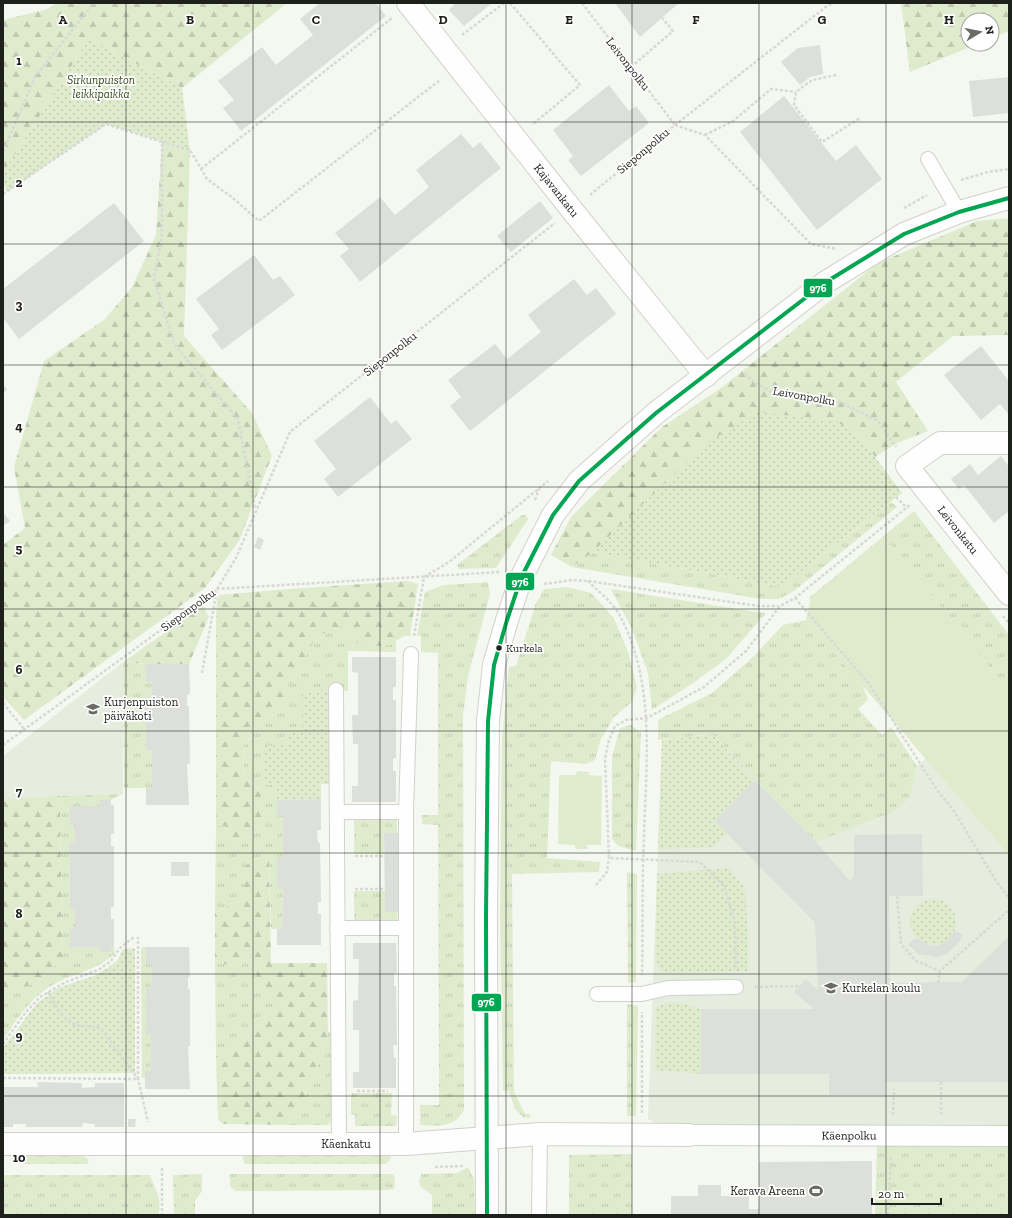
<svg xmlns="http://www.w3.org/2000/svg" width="1012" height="1218" viewBox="0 0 1012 1218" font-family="'Zilla Slab',serif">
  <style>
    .built { fill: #e6ecde }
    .grass { fill: url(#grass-tufts) }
    .forest { fill: url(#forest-firs) }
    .park { fill: url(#park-dots) }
    .garden { fill: #dfebcd }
    .building { fill: #dde0da }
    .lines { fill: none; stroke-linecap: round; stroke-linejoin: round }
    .service-casing { stroke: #d0d2cc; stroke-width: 16 }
    .pedestrian-casing { stroke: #d0d2cc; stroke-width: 22 }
    .minor-casing { stroke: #d0d2cc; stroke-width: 24 }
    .tertiary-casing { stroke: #d0d2cc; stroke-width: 24 }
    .path { stroke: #d8d9d6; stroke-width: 2.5; stroke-dasharray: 3 2; stroke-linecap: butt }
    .service { stroke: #fdfefd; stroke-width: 14 }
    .pedestrian { stroke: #fdfefd; stroke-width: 20 }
    .minor { stroke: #fdfefd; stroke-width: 22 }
    .tertiary { stroke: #fdfefd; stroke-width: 22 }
    .bus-1-casing { stroke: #fff; stroke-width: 7 }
    .bus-1 { stroke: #00a651; stroke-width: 4 }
    .grid { fill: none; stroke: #1e201b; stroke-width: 1; stroke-opacity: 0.55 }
    .bus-dot { fill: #1e201b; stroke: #fff; stroke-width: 1.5 }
    .labels { text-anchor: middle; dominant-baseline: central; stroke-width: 3.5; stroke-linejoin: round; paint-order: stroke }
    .bus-label { font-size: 11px; fill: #1e201b; stroke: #fff; text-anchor: start }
    .street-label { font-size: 12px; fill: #1e201b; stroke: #fff }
    .park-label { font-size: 12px; font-style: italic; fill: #364616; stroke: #fff }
    .poi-label { font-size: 12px; fill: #1e201b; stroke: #fff; text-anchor: start }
    .grid-label { font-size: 13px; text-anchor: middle; font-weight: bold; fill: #1e201b; stroke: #fff; stroke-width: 3.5; stroke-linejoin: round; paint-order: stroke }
    .line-badge { stroke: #fff; stroke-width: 1.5 }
    .badge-label { font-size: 11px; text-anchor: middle; font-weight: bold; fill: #fff }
  </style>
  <defs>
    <pattern id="grass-tufts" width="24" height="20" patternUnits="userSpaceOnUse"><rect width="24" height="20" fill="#dfebcd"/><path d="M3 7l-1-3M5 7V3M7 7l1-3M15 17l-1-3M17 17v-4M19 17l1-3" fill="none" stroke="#bfc9af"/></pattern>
    <pattern id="forest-firs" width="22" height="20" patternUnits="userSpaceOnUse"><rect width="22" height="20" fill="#dfebcd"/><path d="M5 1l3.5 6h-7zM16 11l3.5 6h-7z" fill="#bfc9af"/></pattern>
    <pattern id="park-dots" width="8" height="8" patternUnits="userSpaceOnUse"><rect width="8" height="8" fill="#dfebcd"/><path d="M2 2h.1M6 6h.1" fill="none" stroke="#bfc9af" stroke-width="1.8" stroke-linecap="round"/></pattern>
  </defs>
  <rect width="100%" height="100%" fill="#f4f8f0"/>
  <path class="built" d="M123 662V794L3 799V756Z
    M662 740 911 796 917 766 926 758 1009 856V1126L659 1125 648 1119Z"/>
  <path class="grass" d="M891 502 897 507 794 591 779 599H761L572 567 593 552 781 587Z
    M914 511 1009 635V692L891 545 810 602V597Z
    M522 515H526L528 519 496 568 459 569 457 565Z
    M488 582 490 594 468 676 463 716 464 1109C456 1128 437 1126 420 1125V1105H439L438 825 422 824V815H438V653L421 652V636H417L425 592 444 585Z
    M567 587 591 593 614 618 628 652 637 687 632 702 614 717 601 739 595 760 586 764 551 761 547 858 600 862 599 872 512 874 514 1092 525 1114H530V1118L523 1117 515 1109 509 1091 503 1090 500 917 502 739 509 667 516 666 536 603 544 589Z
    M611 589 750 611 766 613 726 659 693 683 652 710 648 673 632 629Z
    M806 620 862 684 868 700 858 709 882 735 891 727 917 766 911 796 897 810 816 842 712 734 658 740V720L712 693 752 658 783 625Z
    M342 625 351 638 389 645 396 641V652L348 651V691L333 690 332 713 329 714V691L302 733 288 745 264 785H277V815L283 816V858H277V887L283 888 282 929H271L269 861 243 901 231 904 215 913 216 825 225 826 231 840 260 790 243 776 245 745 258 727 282 708 285 691 302 667 315 636Z
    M123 662 146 664V681H152L151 706H146V750H152V788H124Z
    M631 725 641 733 636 851 618 846 612 839V757L620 728Z
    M123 794 111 800H100V806H70V824L75 825V842H69L70 909H75V929H70V947H100V952H111V947H114L115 953C98 970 78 972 58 982 32 995 18 1017 3 1040V993L37 983 62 959 60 796Z
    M397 819V833H384V854H354V820Z
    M1009 838V856L1000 845Z
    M627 872 637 874 636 982 628 983Z
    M354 891H385V912H397L398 924 354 925Z
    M146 947V964H152L151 988H146V1034H151V1071H145V1078H142L141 948Z
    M250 959 259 981 268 990 276 988 277 1001 264 1020 242 1043 216 1056 215 960 227 965Z
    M627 1004 638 1006 636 1116H627Z
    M336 1031 334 1117 328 1125H282L305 1097 323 1051 328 1032Z
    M351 1093H392L391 1115 397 1116 396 1126H355V1115L351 1114Z
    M877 1144 1009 1147V1215H875Z
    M18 1154 81 1155 89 1160 87 1164H16L12 1158Z
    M242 1154H392L389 1161 385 1164H249L244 1163Z
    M632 1154V1215H569V1155Z
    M468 1167 474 1179 475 1215H432V1195L421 1187 419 1182 421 1174 457 1173Z
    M202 1174V1191L195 1201V1215H174L173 1175Z
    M230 1174H393L395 1177 394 1189 387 1190 235 1191 230 1186Z
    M3 1175H150C155 1188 163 1201 158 1215H3Z"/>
  <path class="forest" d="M57 3H287L182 88 89 39 3 173V20L48 9Z
    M901 3H1009V31L992 38V20H968V44H977L910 72Z
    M162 142 190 150 184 336 252 413 272 456 239 541 205 588 24 720 3 697V545L25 528 14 467 44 361 104 320 132 287 156 235Z
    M1009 218V335L953 336 896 382 928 431 897 443 875 457 860 437 706 444 593 552 572 567 551 555 571 517 662 427 721 388 878 263 977 221Z
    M407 581 418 584 410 636H404L389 645 363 647 351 638 342 625 315 637 302 667 285 691 282 708 258 727 245 744 243 776 260 790 264 816 251 835 239 843 231 840 225 826 216 825V624L217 599 219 595 288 589Z
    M203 606 209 617 189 664H146L123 662Z
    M60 796 62 959 37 983 3 993V799Z
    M252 861H269L271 963H327L328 1032 323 1051 305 1097 282 1125 223 1124 218 1119 216 1056 242 1043 264 1020 276 1001V989L268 990 259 981 250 959 227 965 215 960V913L231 904 243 901V868Z"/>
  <path class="park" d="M89 39 182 88 190 150 106 124 7 192 3 182V173Z
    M757 412 836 421 860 437 902 493 781 587 593 552 706 444Z
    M329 690V784H321V799L277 800V785H264V746L288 745V733H302L303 692Z
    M712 734 755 780 715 821 728 833 713 847 658 849 662 740Z
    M729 868 745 888 748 934V971L662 973 655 962 657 874Z
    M910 922a23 23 0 1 1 46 0a23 23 0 1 1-46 0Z
    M135 948V1073L3 1074V1048L37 1003 58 988 96 975 107 968 117 961 123 949Z
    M666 1003H682L701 1009V1074L655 1070 656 1008Z"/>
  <path class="garden" d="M891 545 1009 692V838L1000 845 806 620 810 602Z
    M577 771 589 772V775L602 776 601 845H587V849H575V845L558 844 559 775H576Z"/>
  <path class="building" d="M320 3H376L386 16 241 131 223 108 234 100 218 81 262 47 276 65 313 35 300 19Z
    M453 3H492L464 26 449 10 454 5Z
    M615 3H679L640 37Z
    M820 45 823 74 810 77 800 85 781 62 798 48Z
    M1009 77V113L973 117 969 81Z
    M609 85 629 111 636 106 649 123 581 176 568 160 573 156 553 130Z
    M784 96 836 161 856 145 882 179 817 230 740 132Z
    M461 134 473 148 480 142 501 168 360 282 340 256 349 249 335 233 380 197 395 215 429 187 416 170Z
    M540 201 553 218 511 252 497 236Z
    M114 203 144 241 19 339 3 318V289Z
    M254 255 273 280 280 276 295 295 222 350 211 335 219 329 196 299Z
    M574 279 587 295 596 288 616 314 470 431 450 406 461 397 448 380 495 344 507 359 541 332 528 315Z
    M981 346 1009 381V415L1000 404 981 420 944 375Z
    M3 384 7 390 3 393Z
    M370 397 391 424 396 420 412 439 338 497 324 479 336 469 314 441Z
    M1001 456 1009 467V511L994 523 964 485 959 489 951 479 970 464 978 475Z
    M3 512 10 521 3 526Z
    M258 537 264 540 260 550 254 547Z
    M352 657H396V687H393V700H396V758H393V771H396V802H352V786H358V744H353L352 715H358V673L352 672Z
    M146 664H189L190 694 187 695V706H189L190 764H187L189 805H146V788H152V750H146V706H151L152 681H146Z
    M755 780 816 842 850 881 854 876V835L922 834 923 896H889L890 983 962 982 1009 936V1082H885V1095H829V1074H701V1009H814L794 992 806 979 818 990 815 923 715 821Z
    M321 799V830H317L318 843H320L321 902H318V914H321V945H277V929H282L283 888H277V858H283V816H277V800Z
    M100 800H111V805H114V834H111V846H114V907H111V919H114V947H111V952H99L100 947H70V929H75V909H70L69 842H75V825H70V806H100Z
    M384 833H399V912H385Z
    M171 862H189V876H171Z
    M955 931 963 934 960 941 947 954 937 957 918 954 908 944 916 938 929 945 936 946 944 943Z
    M353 943H396L397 973H394V986H396L397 1045H393L394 1058H396V1088H353V1072H359V1030H353V1001L358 1000 359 959H353Z
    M146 947H189L190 977H188V989H190V1046H188L190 1089H145V1071H151V1034H146V988H151L152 964H146Z
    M37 1082 82 1083V1088L95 1087V1083H124V1127H95V1124L83 1123 82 1127H26V1124H13V1127H3V1087H38Z
    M128 1119H136L135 1127H128Z
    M872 1161V1215H671V1196H698V1185H721V1196H749V1209H759V1162Z"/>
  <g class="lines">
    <g class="service-casing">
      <path id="service" d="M928 159 959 212
        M336 690 339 1144
        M337 812H406
        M337 928H406
        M597 994H642L668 988 736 987
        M406 1144V812L411 654
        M539 1215 540 1134"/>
    </g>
    <g class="pedestrian-casing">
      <g id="pedestrian">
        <path id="s1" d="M689 1135 1009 1136"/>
      </g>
    </g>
    <g class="minor-casing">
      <g id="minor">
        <path id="s2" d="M408 3 572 210 706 376"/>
        <path id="s3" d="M1009 443H940L907 466 1009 594"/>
        <path id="s4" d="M3 1144H406L540 1134 689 1135"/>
      </g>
    </g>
    <g class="tertiary-casing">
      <path id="tertiary" d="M487 1215 486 917 488 721 494 665 507 620 521 578 553 515 579 481 656 413 826 282 904 234 959 212 1009 198"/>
    </g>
    <path class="path" d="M510 3 580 85 532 125
      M582 3 675 125
      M462 35 504 3
      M631 67 673 31 662 18
      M836 75 812 80 796 92 794 105 822 142 860 118
      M675 125 705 135 811 244 837 249
      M705 135 733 121 771 89 796 92
      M162 142 190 150 207 179 233 198 259 221 440 80
      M3 152 35 77 92 5 96 3
      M201 169 392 18
      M961 180 988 172 1009 169
      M3 194 106 124 162 142V236L154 278 174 344 238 419 255 509
      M590 195 675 125 827 6 833 3
      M904 208 927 195
      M745 373 751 380 770 391 840 402 878 421 896 447
      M896 497 907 508
      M535 500 539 489
      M588 581C598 591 612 602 619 614 656 682 646 761 644 836 642 882 643 929 642 975
      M544 584 573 580 588 581 758 606H779
      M795 598 870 685 937 790 954 811 996 881 1009 898
      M1003 616 1009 623
      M414 636 424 577 449 562 548 481
      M202 673 217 589 500 572
      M3 703 24 729
      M3 745 217 589 236 558 290 432 555 223
      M355 856H384
      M596 885 607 872 609 858
      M355 889H385
      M897 896 901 944 916 961 940 971
      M736 969 735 923 724 886 700 862 609 858 605 759 608 743 615 726 626 720 647 718 704 687 746 651 780 606 795 598 910 505
      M938 983 940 971 1009 910
      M755 987 800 986
      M48 992C54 1004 63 1021 77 1025 86 1028 94 1024 102 1030L138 1079 148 1122
      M3 1044 25 1013 40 997 64 983 100 969 111 961 120 948 134 937
      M3 1078 138 1079V937
      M941 1082V1114
      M357 1091H388
      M642 1113V1012
      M893 1115 894 1089
      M435 1167 463 1166
      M162 1168V1215
      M888 1215 891 1158"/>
    <use href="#service" class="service"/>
    <use href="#pedestrian" class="pedestrian"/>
    <use href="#minor" class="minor"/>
    <use href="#tertiary" class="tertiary"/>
    <g class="bus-1-casing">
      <path id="bus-1" d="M487 1215 486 917 488 721 494 665 507 620 521 578 553 515 579 481 656 413 826 282 904 234 959 212 1009 198"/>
    </g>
    <use href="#bus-1" class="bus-1"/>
  </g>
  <path class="grid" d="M126 3V1215M253 3V1215M380 3V1215M506 3V1215M632 3V1215M759 3V1215M886 3V1215M3 122H1009M3 244H1009M3 365H1009M3 487H1009M3 609H1009M3 731H1009M3 853H1009M3 974H1009M3 1096H1009"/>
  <defs>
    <g id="school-bare" transform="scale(1.08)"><path d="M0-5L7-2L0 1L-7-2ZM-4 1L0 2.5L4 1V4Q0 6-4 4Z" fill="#696c66" stroke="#fff" stroke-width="2.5" paint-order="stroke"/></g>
    <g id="stadium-bare" transform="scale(1.08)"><path d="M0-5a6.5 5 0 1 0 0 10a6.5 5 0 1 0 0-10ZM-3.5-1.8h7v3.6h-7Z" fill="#696c66" stroke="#fff" stroke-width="2.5" paint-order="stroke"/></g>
  </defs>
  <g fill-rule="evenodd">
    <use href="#school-bare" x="93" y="709"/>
    <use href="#school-bare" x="831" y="988"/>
    <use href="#stadium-bare" x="816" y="1191"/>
  </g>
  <circle class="bus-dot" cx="499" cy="648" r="3.5"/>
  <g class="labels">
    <g class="bus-label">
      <text x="506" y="648">Kurkela</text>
    </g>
    <g class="street-label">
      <text transform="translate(628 64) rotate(52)">Leivonpolku</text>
      <text transform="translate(643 151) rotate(-40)">Sieponpolku</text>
      <text stroke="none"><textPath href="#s2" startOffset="239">Kajavankatu</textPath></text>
      <text transform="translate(390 354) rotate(-38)">Sieponpolku</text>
      <text transform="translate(804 396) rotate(10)">Leivonpolku</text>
      <text stroke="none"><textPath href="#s3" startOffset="191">Leivonkatu</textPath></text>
      <text transform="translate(188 610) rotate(-36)">Sieponpolku</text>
      <text stroke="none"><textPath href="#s1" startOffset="160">Käenpolku</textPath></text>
      <text stroke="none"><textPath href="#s4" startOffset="343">Käenkatu</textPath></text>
    </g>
    <g class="park-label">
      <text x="101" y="80">Sirkunpuiston<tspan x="101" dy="14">leikkipaikka</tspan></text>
    </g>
    <g class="poi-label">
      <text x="104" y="702">Kurjenpuiston<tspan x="104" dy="14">päiväkoti</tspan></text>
      <text x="842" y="988">Kurkelan koulu</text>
      <text x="805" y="1191" text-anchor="end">Kerava Areena</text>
    </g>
  </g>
  <g class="grid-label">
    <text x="63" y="24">A</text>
    <text x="190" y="24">B</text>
    <text x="316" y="24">C</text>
    <text x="443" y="24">D</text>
    <text x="569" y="24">E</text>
    <text x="696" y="24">F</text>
    <text x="822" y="24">G</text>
    <text x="949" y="24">H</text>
    <text x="19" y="65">1</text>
    <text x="19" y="187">2</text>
    <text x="19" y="309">3</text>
    <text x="19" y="431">4</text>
    <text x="19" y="553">5</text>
    <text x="19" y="674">6</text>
    <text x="19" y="796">7</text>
    <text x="19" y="918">8</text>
    <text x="19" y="1040">9</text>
    <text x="19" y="1162">10</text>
  </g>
  <g class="line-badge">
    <rect x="803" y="278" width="30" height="20" rx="4" fill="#00a651"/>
    <rect x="505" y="572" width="30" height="19" rx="4" fill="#00a651"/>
    <rect x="471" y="993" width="31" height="19" rx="4" fill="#00a651"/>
  </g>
  <g class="badge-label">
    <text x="818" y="292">976</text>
    <text x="520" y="586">976</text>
    <text x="486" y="1006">976</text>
  </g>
  <rect width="1012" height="1218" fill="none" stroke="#1e201b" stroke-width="8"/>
  <g transform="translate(980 32) rotate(80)"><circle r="19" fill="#ffffff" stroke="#a5a6a4"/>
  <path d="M0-3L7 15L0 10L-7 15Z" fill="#696c66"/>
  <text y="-6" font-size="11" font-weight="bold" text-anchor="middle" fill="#1e201b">N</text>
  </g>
  <path d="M872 1198v6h69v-6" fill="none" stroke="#1e201b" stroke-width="2"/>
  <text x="878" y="1198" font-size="12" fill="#1e201b" stroke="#ffffff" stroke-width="3" paint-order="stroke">20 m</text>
</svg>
